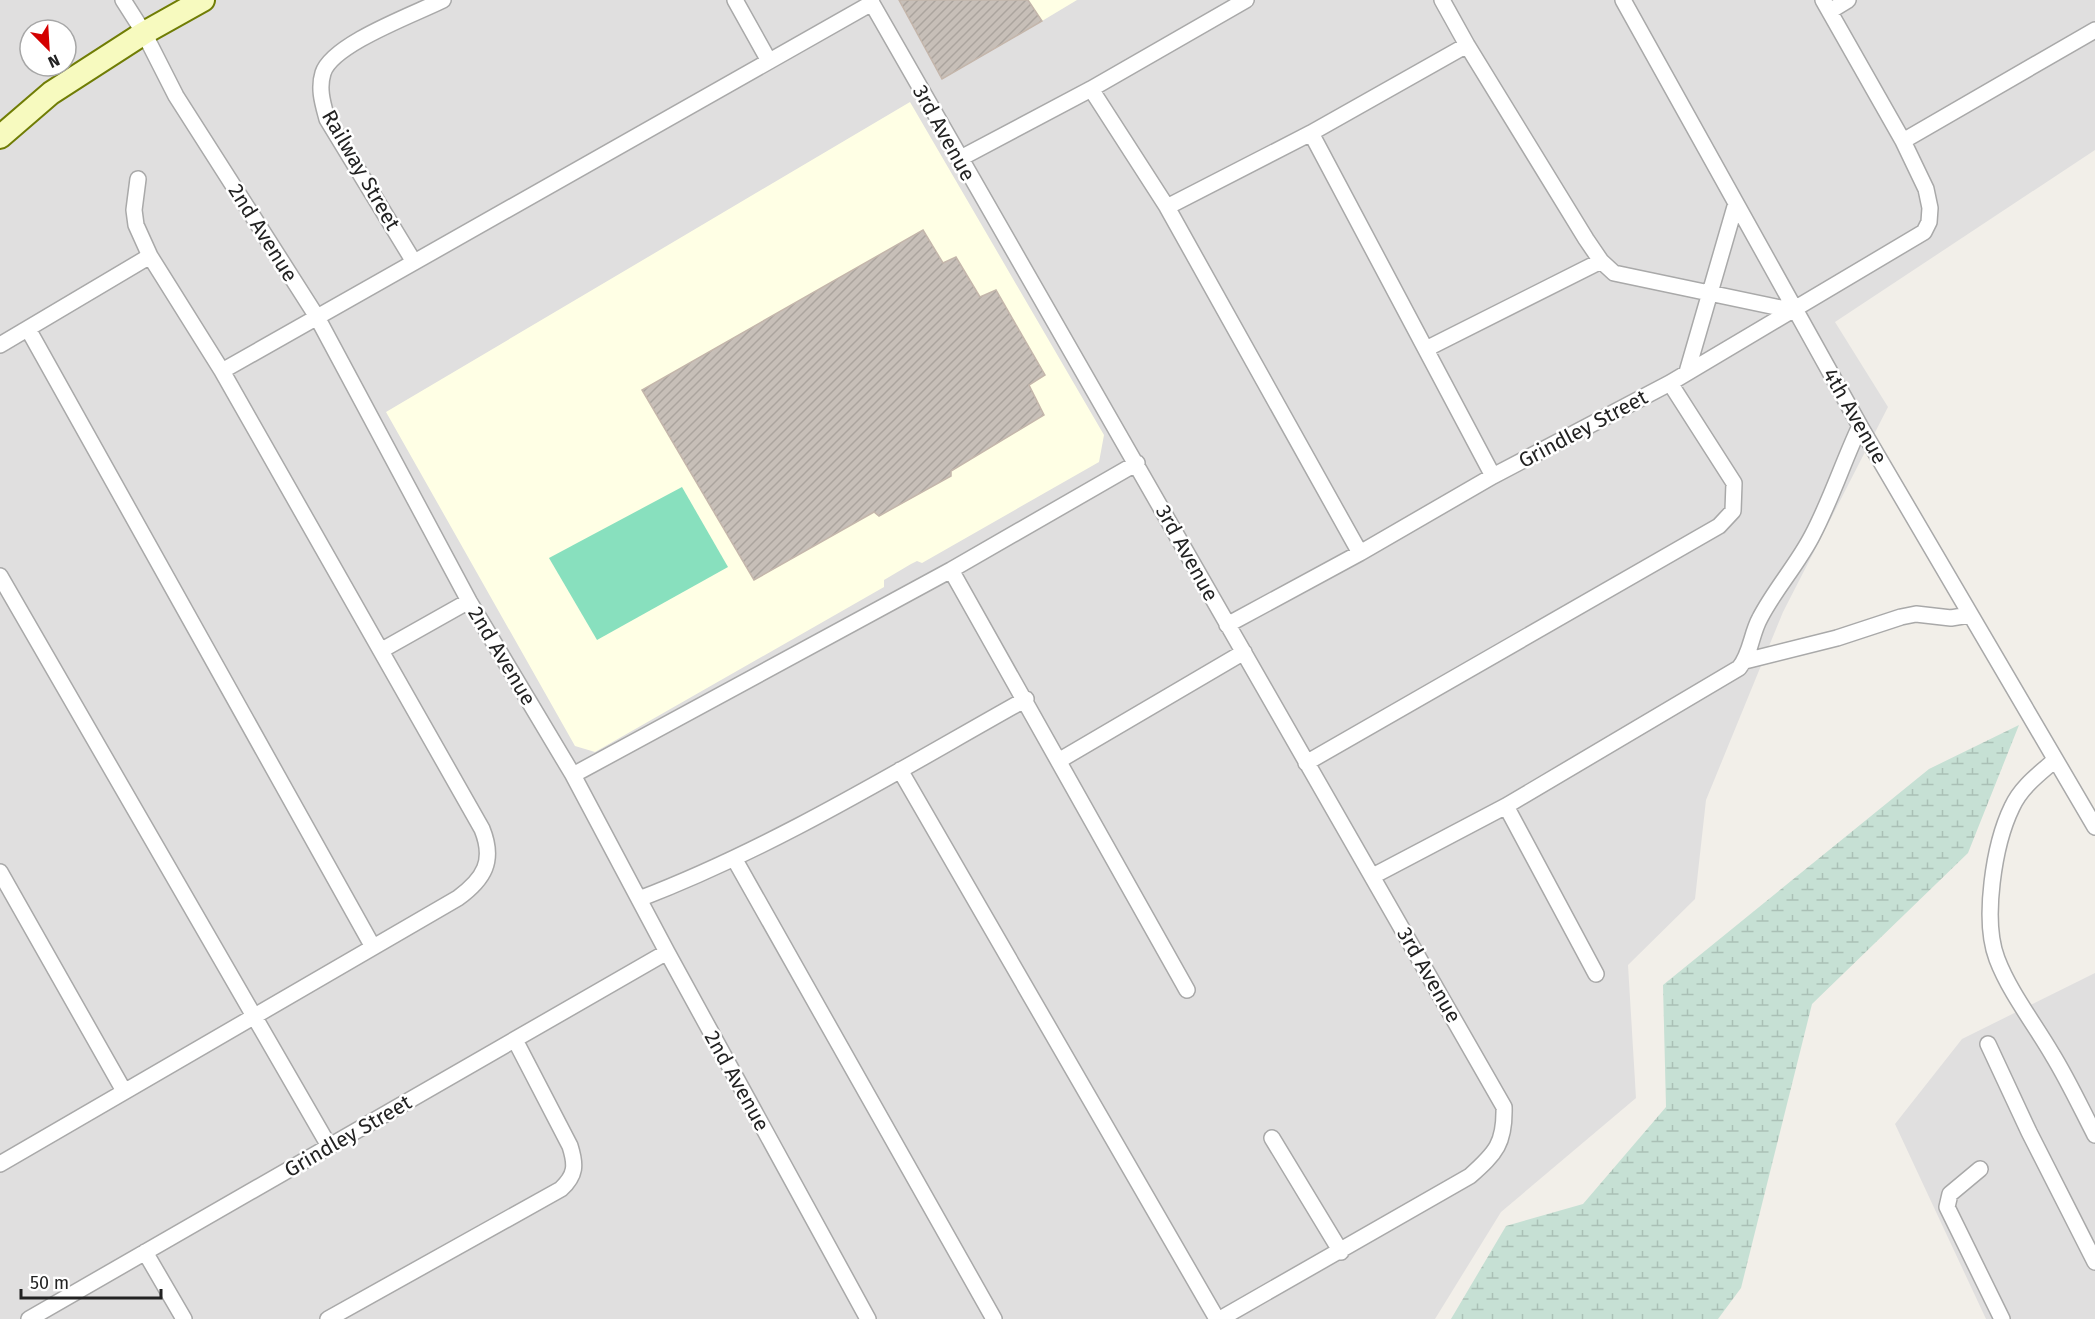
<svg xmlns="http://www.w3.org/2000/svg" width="2095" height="1319" viewBox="0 0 2095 1319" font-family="'Fira Sans',sans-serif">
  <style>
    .residential { fill: #e0dfdf; fill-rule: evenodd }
    .education { fill: #ffffe5 }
    .wetland { fill: url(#wetland-marsh) }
    .pitch { fill: #88e0be }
    .building { fill: url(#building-hatch); stroke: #c4b6ab; stroke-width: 1.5 }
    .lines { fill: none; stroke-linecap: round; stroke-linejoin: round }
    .street-casing { stroke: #a9a9a9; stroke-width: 18 }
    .secondary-casing { stroke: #707d05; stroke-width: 26 }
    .street { stroke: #fff; stroke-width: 15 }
    .secondary { stroke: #f7fabf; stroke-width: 22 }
    .labels { text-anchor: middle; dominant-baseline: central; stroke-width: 5; stroke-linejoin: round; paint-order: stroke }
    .street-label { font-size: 21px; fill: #222; stroke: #fff }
  </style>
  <defs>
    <pattern id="wetland-marsh" width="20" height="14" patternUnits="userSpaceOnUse" patternTransform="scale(1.5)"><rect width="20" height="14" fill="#c6e0d4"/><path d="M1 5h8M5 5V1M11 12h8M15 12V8" fill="none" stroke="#aac0b6"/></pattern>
    <pattern id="building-hatch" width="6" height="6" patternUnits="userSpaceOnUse" patternTransform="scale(1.5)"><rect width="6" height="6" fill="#c7bfb8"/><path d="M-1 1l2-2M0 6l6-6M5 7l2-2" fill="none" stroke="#aba49e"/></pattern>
  </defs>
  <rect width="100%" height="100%" fill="#f2efe9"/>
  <path class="residential" d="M0 0H2095V150L1835 322 1888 407 1783 612 1706 800 1695 899 1628 965 1636 1098 1501 1212 1435 1319H0ZM30 30H66V66H30Z
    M2095 973V1319H1986L1895 1124 1962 1039Z"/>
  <path class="education" d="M1028 0H1077L1042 21Z
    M910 102 1104 435 1099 462 922 563 917 561 911 564 884 580V587L595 752 575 746 386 412Z"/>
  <path class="wetland" d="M2019 725 1968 853 1812 1004 1741 1288 1718 1319H1451L1506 1226 1583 1204 1666 1107 1663 985 1929 769Z"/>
  <path class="pitch" d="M682 487 728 567 597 640 549 558Z"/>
  <path class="building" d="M899 0H1028L1042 21 942 79Z
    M923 230 943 263 956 257 980 297 996 290 1045 375 1029 385 1044 415 951 471V476L879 516 874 512 754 580 642 390Z"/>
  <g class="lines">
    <g class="street-casing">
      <path id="street" d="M123 0 144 33 176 96 317 317 469 601 573 775 667 952 868 1319
        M735 0 769 61
        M870 0 1504 1107C1505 1143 1496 1153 1470 1176L1220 1319
        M1442 0 1467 45 1586 239 1601 261 1614 273 1795 311
        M1623 0 1860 426 2095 827
        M1830 11 1848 0
        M1091 89 1167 207 1360 553
        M1311 133 1493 476
        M1903 141 2095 30
        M959 159 1091 89 1246 0
        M1167 207 1311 133 1467 45
        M414 262 327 119C323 104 318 89 323 73 332 44 415 14 443 0
        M28 329 373 947
        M0 345 150 256
        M1426 349 1601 261
        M222 371 872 3
        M1687 372 1736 203
        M951 570 1187 990
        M0 576 329 1146
        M1227 625 1360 553 1493 476 1670 383 1924 232 1929 222 1930 208 1926 189 1903 141 1823 0
        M382 650 469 601
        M1745 661 1837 638 1901 617 1916 614 1951 618 1969 615
        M1060 760 1244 652
        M2055 760C2039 774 2021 787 2012 807 1994 844 1982 920 1997 959 2010 993 2034 1023 2052 1054 2068 1080 2081 1108 2095 1135
        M1306 763 1719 526 1733 511 1734 483 1670 383
        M900 770 1217 1319
        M573 775 951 570 1137 463
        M1506 806 1596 974
        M735 860 994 1319
        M0 872 124 1091
        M1373 876 1506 806 1739 668C1751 654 1751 634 1760 618 1775 589 1797 565 1812 536 1831 500 1843 462 1860 426
        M639 899C775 847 899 770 1026 699
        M1988 1044 2029 1132 2095 1262
        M1272 1138 1341 1252
        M0 1164 458 898C484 879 495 861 482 829L222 371 150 256 136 225 134 210 138 179
        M1980 1169 1950 1194 1947 1207 2002 1319
        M145 1252 184 1319
        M29 1319 667 952
        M328 1319 561 1189C576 1175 576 1165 570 1146L515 1040"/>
    </g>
    <g class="secondary-casing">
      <path id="secondary" d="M0 137 51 93 144 33 203 0"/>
    </g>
    <use href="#street" class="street"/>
    <use href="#secondary" class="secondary"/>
  </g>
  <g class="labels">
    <g class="street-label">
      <text transform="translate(944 133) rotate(61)">3rd Avenue</text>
      <text transform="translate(361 170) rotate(60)">Railway Street</text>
      <text transform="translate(263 233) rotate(58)">2nd Avenue</text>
      <text transform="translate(1855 416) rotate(60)">4th Avenue</text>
      <text transform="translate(1583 429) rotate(-28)">Grindley Street</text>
      <text transform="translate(1187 553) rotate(61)">3rd Avenue</text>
      <text transform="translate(502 656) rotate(59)">2nd Avenue</text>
      <text transform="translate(1429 975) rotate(60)">3rd Avenue</text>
      <text transform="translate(737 1081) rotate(61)">2nd Avenue</text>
      <text transform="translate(348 1136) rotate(-30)">Grindley Street</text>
    </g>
  </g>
  <g transform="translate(48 48) rotate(156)"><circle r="28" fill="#ffffff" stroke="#a7a7a7" stroke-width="1.5"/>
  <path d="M0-4.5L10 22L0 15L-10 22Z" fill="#d40000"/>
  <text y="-9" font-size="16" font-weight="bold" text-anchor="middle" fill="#222222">N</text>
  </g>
  <path d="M21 1289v9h140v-9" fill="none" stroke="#222222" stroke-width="3"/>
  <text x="30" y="1289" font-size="18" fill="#222222" stroke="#ffffff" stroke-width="4.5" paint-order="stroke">50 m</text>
</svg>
